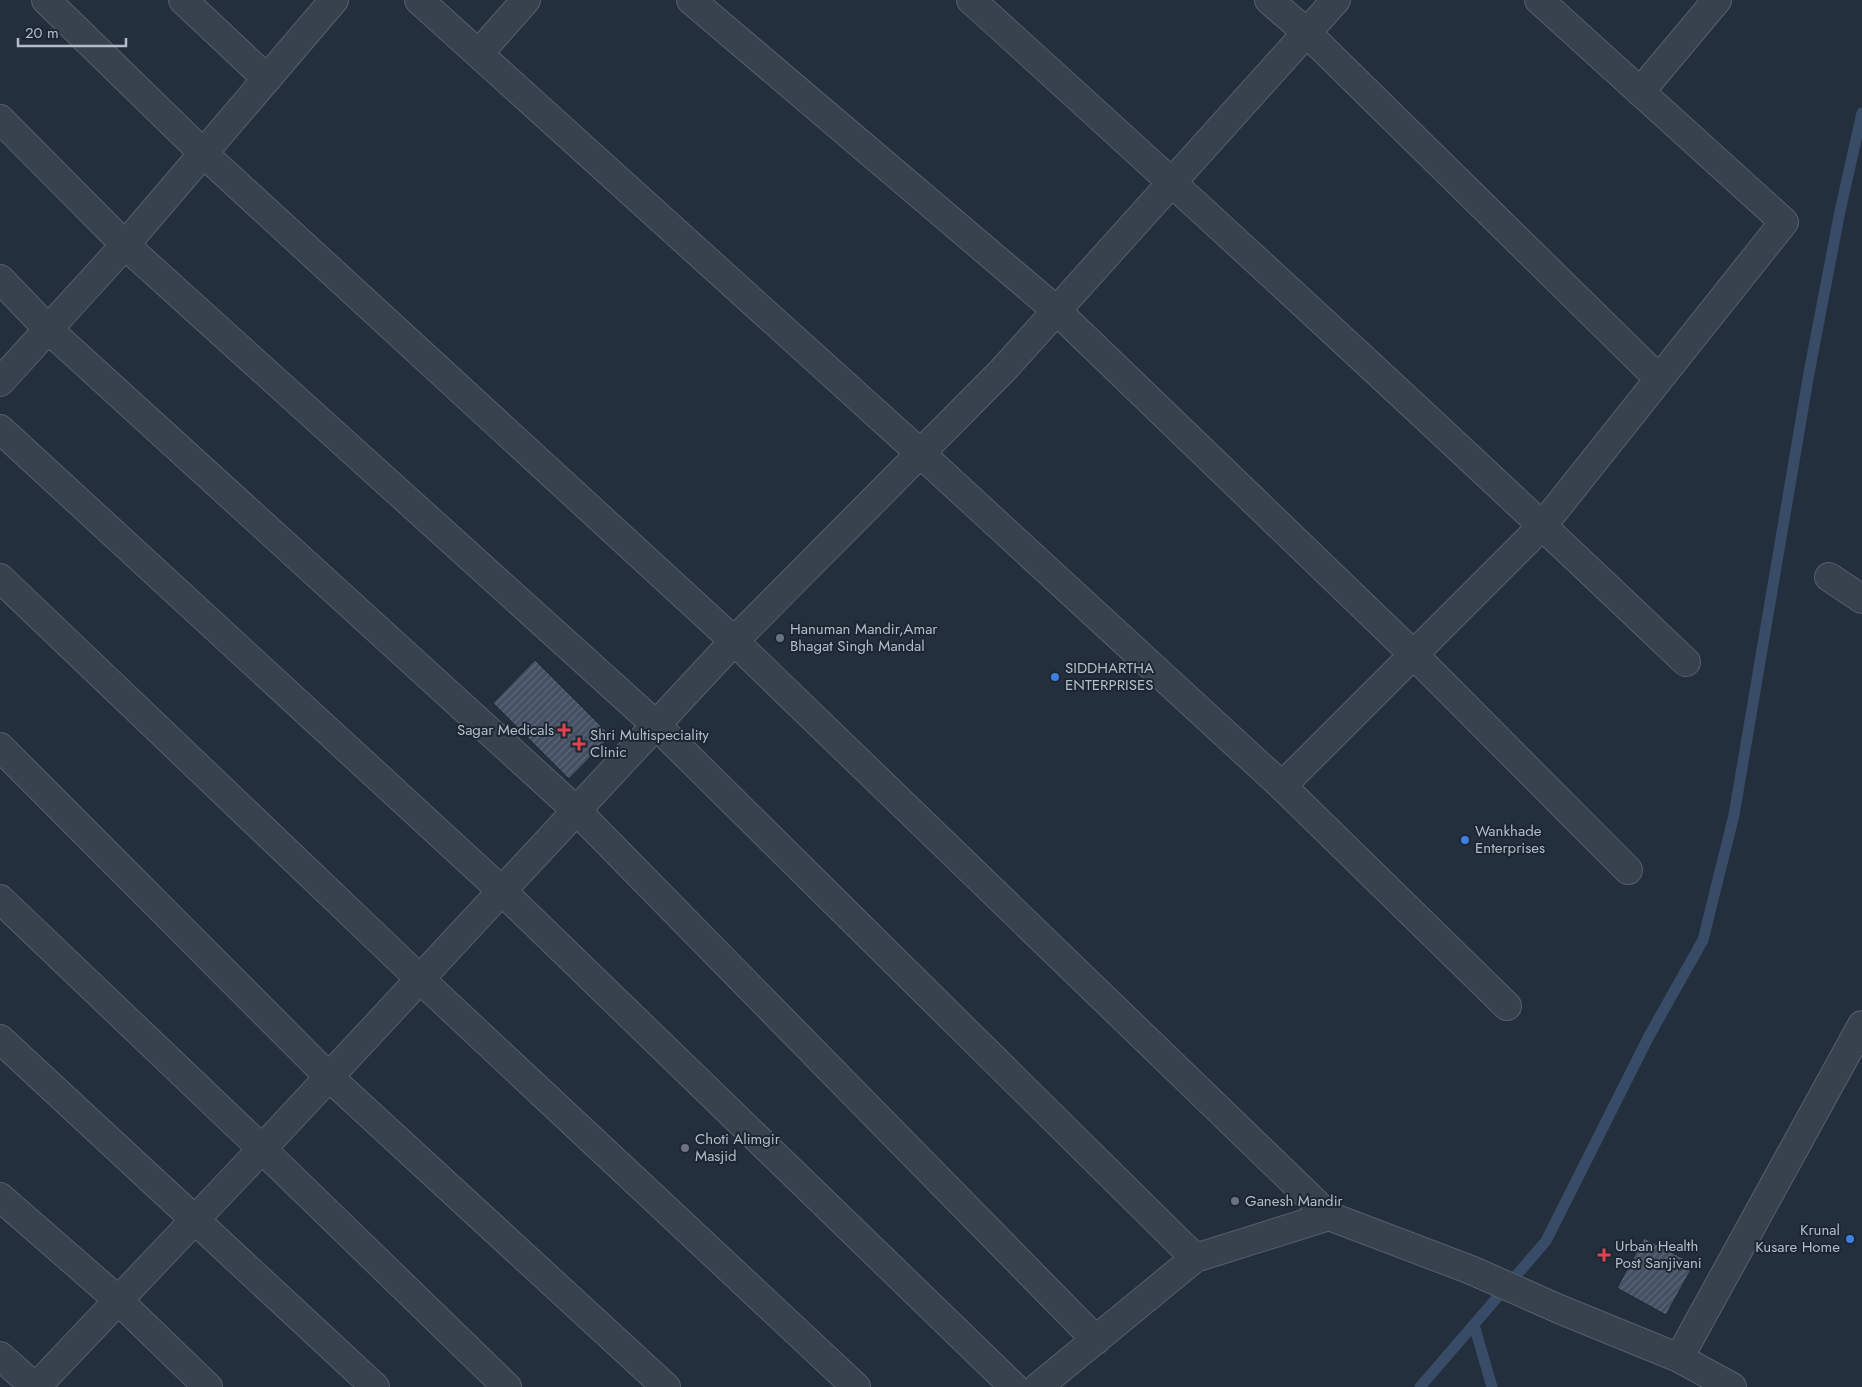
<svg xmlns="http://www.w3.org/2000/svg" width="1862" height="1387" viewBox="0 0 1862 1387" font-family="Jost,sans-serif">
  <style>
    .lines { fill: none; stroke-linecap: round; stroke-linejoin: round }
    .stream { stroke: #394c67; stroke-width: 11 }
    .building { fill: url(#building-hatch); stroke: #1f2835 }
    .minor-casing { stroke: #565f6c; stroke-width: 30 }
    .tertiary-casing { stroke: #565f6c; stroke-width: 30 }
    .minor { stroke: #38414e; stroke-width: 28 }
    .tertiary { stroke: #38414e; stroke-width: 28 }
    .worship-dot { fill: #6b7280; stroke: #1d2633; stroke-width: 2 }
    .shop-dot { fill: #3f7fe0; stroke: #1d2633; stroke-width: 2 }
    .health-dot { fill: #e0444e; stroke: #1d2633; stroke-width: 2 }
    .labels { text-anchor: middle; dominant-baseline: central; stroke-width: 4; stroke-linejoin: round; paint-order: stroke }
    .poi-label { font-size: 15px; fill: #b4bcc9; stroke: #1d2633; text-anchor: start }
  </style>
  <defs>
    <pattern id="building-hatch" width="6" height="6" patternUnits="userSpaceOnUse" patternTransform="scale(1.25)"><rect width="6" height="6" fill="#455162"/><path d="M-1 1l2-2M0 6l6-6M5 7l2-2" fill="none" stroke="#5d6877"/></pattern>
  </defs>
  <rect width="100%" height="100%" fill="#242f3e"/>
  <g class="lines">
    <path class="stream" d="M1474 1325 1492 1387
      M1420 1387 1546 1241 1649 1036 1703 940 1734 815 1809 373 1840 211 1862 113"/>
  </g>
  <path class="building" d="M535 660 611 736 569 779 493 703Z
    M1644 1238 1694 1264 1666 1315 1617 1288Z"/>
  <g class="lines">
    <g class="minor-casing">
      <path id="minor" d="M46 0 204 154 734 641 1329 1216 1471 1270 1559 1309 1679 1358 1732 1387
        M183 0 267 79
        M419 0 920 453 1282 786 1507 1006
        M691 0 1056 310 1413 654 1628 870
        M971 0C1212 218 1451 438 1686 662
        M1269 0 1306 32 1659 379
        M479 53 526 0
        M1640 92 1717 0
        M0 119 125 245 656 725 1195 1258
        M0 279 49 330 577 811 1096 1340
        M0 382 125 245 334 0
        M0 429 502 891 1014 1387
        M1829 577 1862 599
        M0 578 420 979 856 1387
        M0 747 329 1077 666 1387
        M1282 786 1543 525 1784 222 1539 0
        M0 899 262 1149 507 1387
        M0 1039 375 1387
        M0 1197 118 1300 208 1387
        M0 1356 35 1387
        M1679 1358 1862 1025
        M1038 1387 1195 1258 1329 1216"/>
    </g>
    <g class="tertiary-casing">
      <path id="tertiary" d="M36 1387 262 1149 734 641 1003 370 1336 0"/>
    </g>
    <use href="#minor" class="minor"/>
    <use href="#tertiary" class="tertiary"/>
  </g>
  <g class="worship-dot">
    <circle cx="780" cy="638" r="5"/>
    <circle cx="685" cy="1148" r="5"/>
    <circle cx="1235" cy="1201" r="5"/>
  </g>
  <g class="shop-dot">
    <circle cx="1055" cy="677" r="5"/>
    <circle cx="1465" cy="840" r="5"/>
    <circle cx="1850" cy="1239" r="5"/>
  </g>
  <g class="health-dot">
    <path d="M561.5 722.5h5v5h5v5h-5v5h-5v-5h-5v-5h5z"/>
    <path d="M576.5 736.5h5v5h5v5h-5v5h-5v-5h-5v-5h5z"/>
    <path d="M1601.5 1247.5h5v5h5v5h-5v5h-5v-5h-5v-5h5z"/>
  </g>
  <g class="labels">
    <g class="poi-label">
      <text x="790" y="629">Hanuman Mandir,Amar<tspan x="790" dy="17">Bhagat Singh Mandal</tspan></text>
      <text x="1065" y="668">SIDDHARTHA<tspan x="1065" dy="17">ENTERPRISES</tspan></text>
      <text x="554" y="730" text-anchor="end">Sagar Medicals</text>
      <text x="590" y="735">Shri Multispeciality<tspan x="590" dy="17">Clinic</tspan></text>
      <text x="1475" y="831">Wankhade<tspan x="1475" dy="17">Enterprises</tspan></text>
      <text x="695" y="1139">Choti Alimgir<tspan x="695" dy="17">Masjid</tspan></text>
      <text x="1245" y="1201">Ganesh Mandir</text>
      <text x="1840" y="1230" text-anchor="end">Krunal<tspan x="1840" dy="17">Kusare Home</tspan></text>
      <text x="1615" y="1246">Urban Health<tspan x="1615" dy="17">Post Sanjivani</tspan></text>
    </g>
  </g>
  <path d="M18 38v8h108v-8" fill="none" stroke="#b4bcc9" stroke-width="2.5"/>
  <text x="25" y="38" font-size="15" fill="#b4bcc9" stroke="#1d2633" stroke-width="4" paint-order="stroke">20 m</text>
</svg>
